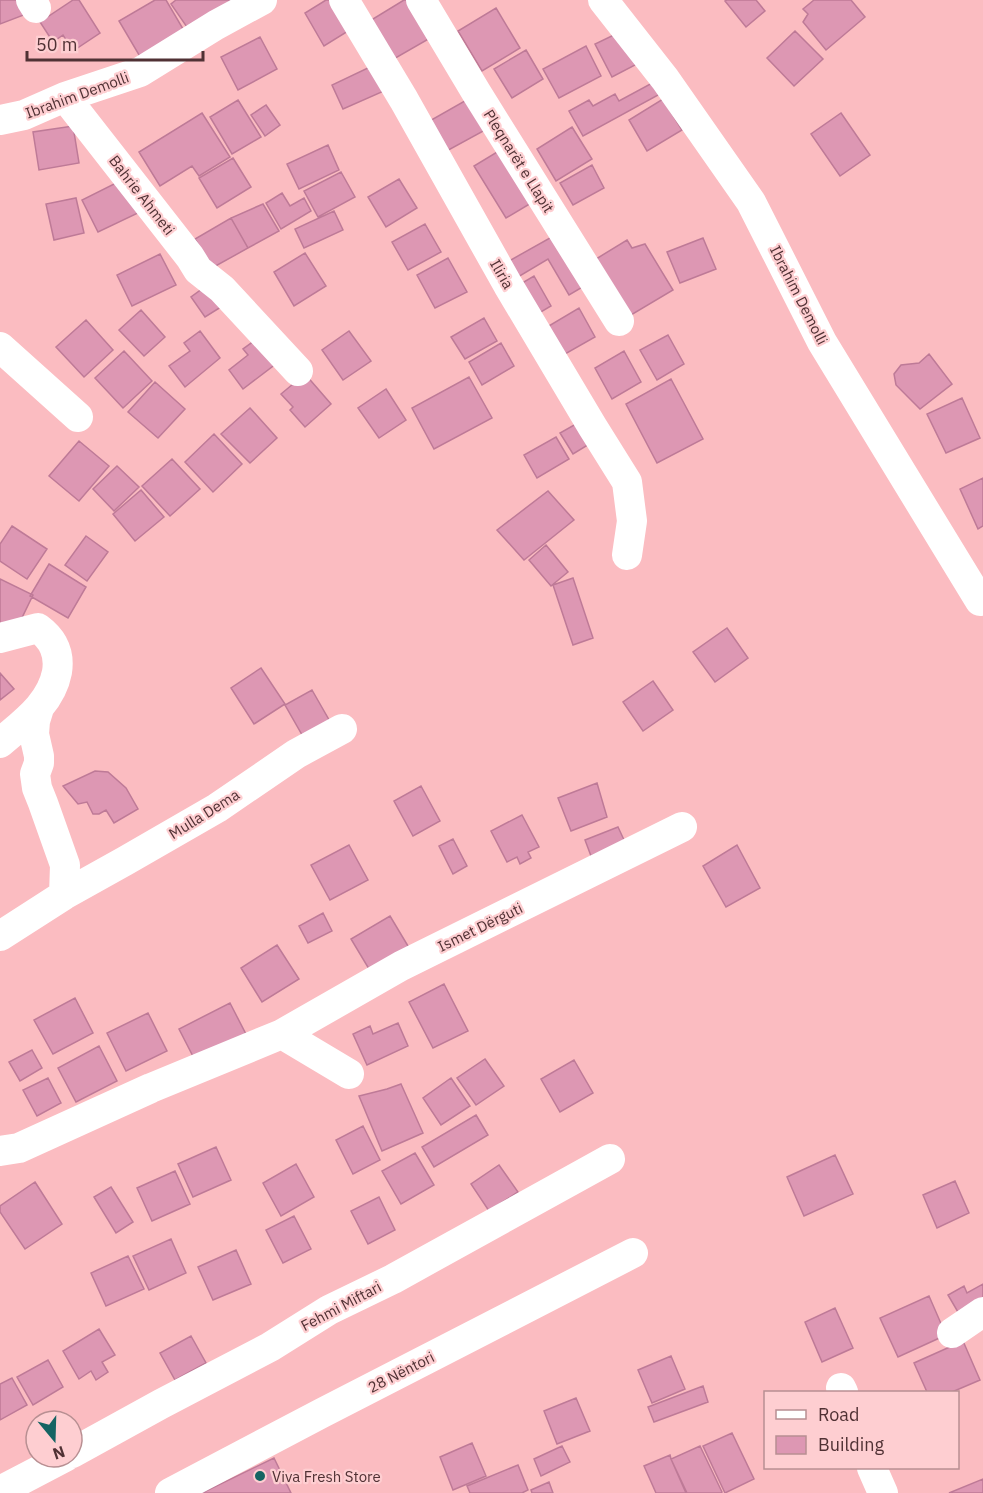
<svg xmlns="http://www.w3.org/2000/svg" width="983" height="1493" viewBox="0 0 983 1493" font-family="'IBM Plex Sans',sans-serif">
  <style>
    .building { fill: #dd97b3; stroke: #be7a97; stroke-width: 1.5 }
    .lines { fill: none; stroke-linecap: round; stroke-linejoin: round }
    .minor { stroke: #fff; stroke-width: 30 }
    .poi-dot { fill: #156463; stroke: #feced1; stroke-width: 2 }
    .labels { text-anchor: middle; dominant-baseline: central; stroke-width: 4.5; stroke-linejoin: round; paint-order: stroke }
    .street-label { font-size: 15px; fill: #503134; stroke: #feced1 }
    .poi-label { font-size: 15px; fill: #503134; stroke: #feced1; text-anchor: start }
  </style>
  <rect width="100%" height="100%" fill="#fbbcc1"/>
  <path class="building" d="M0 0H20L29 13 0 24Z
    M73 0H79L100 33 73 51 63 35 53 42 40 22Z
    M155 0H166L186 34 142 60 119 21Z
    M176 0H231L191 33 171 4Z
    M326 0H336L353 28 324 46 305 13Z
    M404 0H409L432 37 392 60 368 22Z
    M727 0H756L765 11 746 27 725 1Z
    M814 0H851L865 17 826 50 803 22 808 14 803 9Z
    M496 8 520 48 482 71 458 31Z
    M795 31 823 59 794 86 767 58Z
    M620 32 637 64 612 77 595 44Z
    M260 37 277 69 238 90 221 57Z
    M586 46 601 76 559 98 543 69Z
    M526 50 543 79 512 98 494 69Z
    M372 66 384 91 343 109 332 85Z
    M654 82 660 94 583 136 569 111 589 100 593 106 615 94 619 101Z
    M470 98 487 129 443 153 426 123Z
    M663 99 682 130 647 151 629 120Z
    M238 100 261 137 232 154 210 117Z
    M266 105 280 125 265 136 251 115Z
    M202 113 230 157 199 176 192 166 160 186 139 152Z
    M841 113 870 155 840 176 811 134Z
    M73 126 79 163 39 170 33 132Z
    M572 127 592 159 556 181 537 149Z
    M328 145 339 170 299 189 287 164Z
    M502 149 533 202 506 218 474 166Z
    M233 158 251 187 217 208 199 178Z
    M592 165 604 188 573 205 560 183Z
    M341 172 355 197 318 217 304 191Z
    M399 179 417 208 386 227 368 197Z
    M122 180 138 213 98 232 82 200Z
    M282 193 290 206 304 198 311 211 281 229 266 203Z
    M76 198 84 233 54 240 46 204Z
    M263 204 279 231 248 248 231 218Z
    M334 211 343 230 304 248 295 229Z
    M231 218 248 248 212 268 195 239Z
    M425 224 441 252 408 270 392 242Z
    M557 234 586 285 569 295 548 259 518 277 509 261Z
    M703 238 716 269 680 283 667 252Z
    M627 240 632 248 645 244 673 290 631 315 596 259Z
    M305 253 326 286 294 306 274 272Z
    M160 254 176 285 132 306 117 275Z
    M448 258 467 292 435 308 417 275Z
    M534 276 551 306 534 316 517 286Z
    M206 286 221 307 205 317 191 297Z
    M579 308 595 337 558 358 542 330Z
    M141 310 165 337 144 356 119 330Z
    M484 318 497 341 465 359 451 337Z
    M86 320 113 350 84 377 56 347Z
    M200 331 220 358 185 387 169 366 190 351 184 343Z
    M349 331 371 361 343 380 322 350Z
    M668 335 684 364 657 380 640 350Z
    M258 338 277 363 243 389 229 370 248 355 243 349Z
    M501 343 514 366 482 385 469 362Z
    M124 351 152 381 123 408 95 378Z
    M624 351 641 382 612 399 595 368Z
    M929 354 952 384 920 409 896 385 894 374 901 365 919 363Z
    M305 374 331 404 305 427 290 410 293 407 281 394Z
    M469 377 492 418 434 449 412 408Z
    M671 379 703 439 657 463 626 404Z
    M155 382 185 409 158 438 128 412Z
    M386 389 406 420 379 438 358 408Z
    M962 398 980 438 946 453 927 414Z
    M250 408 277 438 250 463 221 434Z
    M583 420 596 440 573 454 560 433Z
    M214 434 242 464 213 492 185 462Z
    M556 437 569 459 537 478 524 455Z
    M79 441 109 466 79 501 49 476Z
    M172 459 200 489 170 516 142 486Z
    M117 466 139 487 114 511 93 489Z
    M983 478V526L978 529 960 489Z
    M141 490 164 517 135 541 113 514Z
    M548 491 574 520 524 560 497 530Z
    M12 526 47 549 27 579 0 561V544Z
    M86 536 108 552 87 581 65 565Z
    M546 545 568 572 551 586 529 560Z
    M49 564 86 587 68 618 30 596Z
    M573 578 593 638 573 645 553 585Z
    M0 579 33 595 15 632 0 624Z
    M727 628 748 658 715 682 693 652Z
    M261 668 285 704 254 724 231 688Z
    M0 673 14 689 0 700Z
    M653 681 673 710 643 731 623 702Z
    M312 690 332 725 305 740 285 705Z
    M95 771 108 772 126 788 138 809 114 823 106 810 99 814H93L87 802 78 804 63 786Z
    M597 783 607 817 571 831 558 798Z
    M421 786 440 821 413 836 394 801Z
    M522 815 539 847 528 852 531 858 520 864 517 857 507 862 491 831Z
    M618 827 625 842 591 856 585 840Z
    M453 839 467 866 453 874 439 846Z
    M349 845 368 880 330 900 311 865Z
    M737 845 760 888 726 907 703 866Z
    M323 913 332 931 308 943 299 926Z
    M390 916 411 951 372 974 351 939Z
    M277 945 299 979 262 1002 241 968Z
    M444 984 468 1031 433 1048 409 1002Z
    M75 998 93 1033 53 1054 34 1020Z
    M230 1003 250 1042 199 1068 179 1029Z
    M148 1013 167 1051 126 1071 107 1033Z
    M398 1023 408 1046 367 1065 353 1034 370 1026 373 1034Z
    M99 1046 117 1081 76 1102 58 1068Z
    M32 1050 42 1068 20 1081 9 1062Z
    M485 1059 504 1086 476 1105 457 1078Z
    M574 1060 593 1093 560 1112 541 1079Z
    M48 1078 61 1103 37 1116 23 1090Z
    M451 1078 470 1106 441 1125 423 1098Z
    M401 1084 423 1133 382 1151 359 1096 387 1089Z
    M476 1115 488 1135 434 1167 422 1147Z
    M363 1126 380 1160 353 1174 336 1140Z
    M216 1147 231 1180 193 1197 178 1164Z
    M415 1153 434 1185 401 1204 382 1171Z
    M835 1155 853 1194 804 1216 787 1177Z
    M296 1164 314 1197 281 1216 263 1183Z
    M499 1165 518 1192 489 1211 471 1184Z
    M175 1171 190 1204 152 1221 137 1188Z
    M955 1181 969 1213 937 1228 923 1195Z
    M35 1182 62 1224 25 1249 0 1212V1206Z
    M111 1187 133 1222 116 1233 94 1197Z
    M379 1197 395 1230 368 1244 351 1211Z
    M294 1216 311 1249 283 1263 266 1230Z
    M171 1239 186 1273 149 1290 133 1256Z
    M236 1250 251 1284 213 1300 198 1267Z
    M128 1256 144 1289 106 1306 91 1273Z
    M983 1284V1307L962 1319 948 1295 964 1286 967 1293Z
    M929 1296 946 1335 898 1357 880 1318Z
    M835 1308 853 1348 822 1362 805 1322Z
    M99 1329 115 1355 102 1362 108 1372 96 1380 91 1371 79 1379 63 1351Z
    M191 1336 206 1363 175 1380 160 1353Z
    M963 1341 980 1380 952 1392H927L914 1363Z
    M671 1356 685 1389 652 1403 638 1370Z
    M48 1360 63 1387 33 1405 17 1377Z
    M12 1378 27 1405 0 1420V1384Z
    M703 1386 708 1402 654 1422 648 1407Z
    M576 1398 590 1431 557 1444 544 1411Z
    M732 1433 754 1479 725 1493 703 1446Z
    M472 1443 486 1476 453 1490 440 1457Z
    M562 1446 570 1462 541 1476 534 1459Z
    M700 1446 722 1492 721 1493H687L671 1459Z
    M670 1455 671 1459 686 1493H656L644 1466Z
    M274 1458 291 1493H202Z
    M518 1465 528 1490 522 1493H470L467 1486Z
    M983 1479V1493H949Z
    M549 1482 553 1493H532L531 1490Z"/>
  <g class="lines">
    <path class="minor" d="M31 0 36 8
      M344 0 404 100 508 285 592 426 627 482 632 521 627 555
      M421 0 476 92 619 321
      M603 0 665 79 751 202 822 342 980 601
      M65 97 190 257 198 270 222 289 298 371
      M0 120 24 115 65 97 140 72 216 25 262 0
      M0 347 78 417
      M0 638 38 628C53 639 60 653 57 672 51 704 23 723 0 743
      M39 708 35 721 34 734 39 756V763L35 774 37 788 43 803 65 865 64 895
      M0 936 64 895 125 861 217 808 296 754 342 729
      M282 1034 349 1074
      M0 1151 19 1148 151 1088 282 1034 401 966 682 827
      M952 1333 983 1312
      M841 1388 843 1392
      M72 1453 161 1404 270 1347 329 1310 393 1279 610 1159
      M872 1468 883 1493
      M0 1491 65 1457
      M170 1493 322 1413 633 1253"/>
  </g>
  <circle class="poi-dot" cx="260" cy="1476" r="6"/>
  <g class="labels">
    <g class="street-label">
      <text transform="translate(77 95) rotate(-20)">Ibrahim Demolli</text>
      <text transform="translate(519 161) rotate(58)">Pleqnarët e Llapit</text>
      <text transform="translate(142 195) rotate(52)">Bahrie Ahmeti</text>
      <text transform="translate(502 274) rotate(60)">Iliria</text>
      <text transform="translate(799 295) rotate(63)">Ibrahim Demolli</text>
      <text transform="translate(204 814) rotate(-32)">Mulla Dema</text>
      <text transform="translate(480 927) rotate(-26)">Ismet Dërguti</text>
      <text transform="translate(341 1306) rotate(-28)">Fehmi Miftari</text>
      <text transform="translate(401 1372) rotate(-27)">28 Nëntori</text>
    </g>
    <g class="poi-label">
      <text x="272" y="1476">Viva Fresh Store</text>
    </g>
  </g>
  <rect x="764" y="1391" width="195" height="78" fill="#feced1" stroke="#b88f92" stroke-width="1.5"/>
  <rect x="776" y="1410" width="30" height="9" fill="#ffffff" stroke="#b88f92" stroke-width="1.5"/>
  <text x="818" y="1421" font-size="18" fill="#503134">Road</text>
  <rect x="776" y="1436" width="30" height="18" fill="#dd97b3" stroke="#b88f92" stroke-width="1.5"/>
  <text x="818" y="1451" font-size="18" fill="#503134">Building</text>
  <g transform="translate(54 1439) rotate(161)"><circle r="28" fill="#feced1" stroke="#b88f92" stroke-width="1.5"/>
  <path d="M0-4.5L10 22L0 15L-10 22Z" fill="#156463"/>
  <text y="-9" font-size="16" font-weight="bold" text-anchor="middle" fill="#503134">N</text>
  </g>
  <path d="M27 51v9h176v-9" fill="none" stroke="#503134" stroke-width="3"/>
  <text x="36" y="51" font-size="18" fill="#503134" stroke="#feced1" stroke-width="4.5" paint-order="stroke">50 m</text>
</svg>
